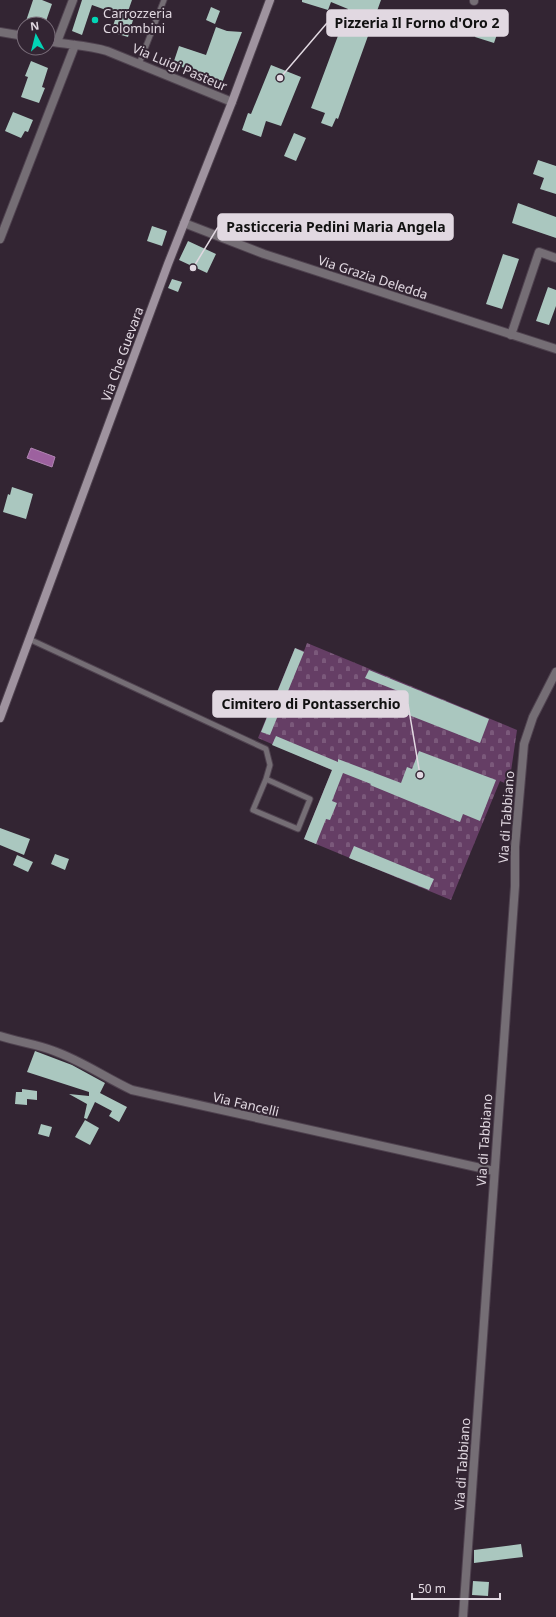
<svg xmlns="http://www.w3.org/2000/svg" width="556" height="1617" viewBox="0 0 556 1617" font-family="'Noto Sans',sans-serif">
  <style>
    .cemetery { fill: url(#cemetery-stones) }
    .water { fill: #9d619f; stroke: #b185b3 }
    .building { fill: #aac7bf }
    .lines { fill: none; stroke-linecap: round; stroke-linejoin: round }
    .service-casing { stroke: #4f424f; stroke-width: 7 }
    .minor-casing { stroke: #4f424f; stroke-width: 10 }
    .secondary-casing { stroke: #4f424f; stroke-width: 10 }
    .service { stroke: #756e75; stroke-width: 5 }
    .minor { stroke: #756e75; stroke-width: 8 }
    .secondary { stroke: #9f939f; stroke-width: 8 }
    .poi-dot { fill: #02d5b6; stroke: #332533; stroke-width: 1.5 }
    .labels { text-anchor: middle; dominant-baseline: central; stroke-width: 4; stroke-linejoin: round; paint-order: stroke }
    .poi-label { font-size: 13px; fill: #e1d8e1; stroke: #332533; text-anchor: start }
    .street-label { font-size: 13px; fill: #e1d8e1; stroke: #332533 }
    .leader { fill: none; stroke: #e1d8e1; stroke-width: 1.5 }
    .callout-dot { fill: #e1d8e1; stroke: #332533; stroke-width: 1.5 }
    .callout { fill: #e1d8e1; stroke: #e1d8e1; stroke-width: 1.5 }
    .callout-label { font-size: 14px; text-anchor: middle; font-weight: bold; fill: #111 }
  </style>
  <defs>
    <pattern id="cemetery-stones" width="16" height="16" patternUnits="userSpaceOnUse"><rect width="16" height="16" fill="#653e65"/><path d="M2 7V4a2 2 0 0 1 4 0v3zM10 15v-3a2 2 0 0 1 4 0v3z" fill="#7b597b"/></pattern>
  </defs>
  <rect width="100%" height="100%" fill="#332533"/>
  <path class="cemetery" d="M307 643 517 730 509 785 500 781 451 900 304 839 332 770 258 738 295 648 304 651Z"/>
  <path class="water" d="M31 448 55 457 52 467 27 458Z"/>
  <path class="building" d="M33 0H42L52 4 45 24H36L26 21Z
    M82 0H132L126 17 133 20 128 37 111 32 117 14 92 5 82 35 72 31Z
    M302 0H381L338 119 336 118 332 127 321 123 325 113 311 108 348 9 331 2 328 10 302 2Z
    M211 7 220 11 215 24 206 20Z
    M484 11 503 17 494 43 475 37Z
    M216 27 227 31 242 32 222 83 202 76 203 74 173 64 179 46 206 55Z
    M31 61 48 68 42 87 45 88 39 103 21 97 28 77 25 76Z
    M271 65 301 77 281 126 266 121 261 137 242 130 248 113 251 114Z
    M13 112 33 120 28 132 25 131 21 138 5 131Z
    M294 133 306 138 296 161 284 156Z
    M538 160 556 166V194L540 189 544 178 533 174Z
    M518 203 556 217V238L512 223Z
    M152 226 167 231 162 246 147 241Z
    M188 241 216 254 207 273 179 260Z
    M503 254 519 259 502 309 486 304Z
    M172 279 182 282 178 292 168 288Z
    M548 287 556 290V306L549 325 536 321Z
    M12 487 33 494 26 519 3 512 8 494 10 495Z
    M295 648 304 652 270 735 261 732Z
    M369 670 489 719 480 743 396 710 403 693 365 678Z
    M276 736 338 762V759L401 783 407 767 412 769 419 751 496 780 480 821 463 814 460 822 370 785 371 784 343 773 332 801 337 803 330 820 326 819 316 844 304 839 332 770 272 745Z
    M0 828 30 839 24 855 0 845Z
    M354 846 434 879 429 890 349 858Z
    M55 854 69 859 65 870 51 864Z
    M17 855 33 862 28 872 13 865Z
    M35 1051 72 1065 105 1083 100 1093 127 1107 119 1122 109 1116 112 1111 95 1102 87 1119 84 1118 87 1104 69 1094 89 1096V1092L27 1072Z
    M22 1089 37 1091V1100L27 1099V1105L15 1104 16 1092H22Z
    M85 1120 99 1128 90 1145 75 1137Z
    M41 1124 52 1127 49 1137 38 1134Z
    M521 1544 523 1557 474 1563V1550Z
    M473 1581 489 1582 488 1596 472 1595Z"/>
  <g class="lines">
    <g class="service-casing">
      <path id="service" d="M139 64 164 0
        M29 639 266 749 270 765 266 779 310 799 298 829 253 810 266 779"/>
    </g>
    <g class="minor-casing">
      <path id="minor" d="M474 1V0
        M0 32 24 36
        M48 41C68 45 88 45 107 51L232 102
        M57 42 73 0
        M184 223 264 254 556 349
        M0 239 75 45
        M511 335 539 252 556 258
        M0 1036C18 1042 37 1044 54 1051 82 1061 106 1078 132 1090L494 1171
        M463 1617 515 886V847L524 744 533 717 556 672"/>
    </g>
    <g class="secondary-casing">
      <path id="secondary" d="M0 718 168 264 232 102 270 0"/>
    </g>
    <use href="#service" class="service"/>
    <use href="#minor" class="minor"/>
    <use href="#secondary" class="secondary"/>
  </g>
  <circle class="poi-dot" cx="95" cy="20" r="4"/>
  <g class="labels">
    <g class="poi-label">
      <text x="103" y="13">Carrozzeria<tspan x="103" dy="15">Colombini</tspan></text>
    </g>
    <g class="street-label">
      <text transform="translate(180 67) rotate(23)">Via Luigi Pasteur</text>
      <text transform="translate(373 277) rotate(18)">Via Grazia Deledda</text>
      <text transform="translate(122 354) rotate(-70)">Via Che Guevara</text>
      <text transform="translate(506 817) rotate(-86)">Via di Tabbiano</text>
      <text transform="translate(246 1104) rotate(13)">Via Fancelli</text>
      <text transform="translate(484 1140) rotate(-86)">Via di Tabbiano</text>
      <text transform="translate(462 1464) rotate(-86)">Via di Tabbiano</text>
    </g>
  </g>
  <path class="leader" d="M280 78L327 23M193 268L218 227M420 775L408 704"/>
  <g class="callout-dot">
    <circle cx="280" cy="78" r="4"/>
    <circle cx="193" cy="268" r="4"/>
    <circle cx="420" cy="775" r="4"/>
  </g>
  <g class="callout">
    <rect x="327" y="10" width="181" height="26" rx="4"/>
    <rect x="218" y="214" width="235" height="26" rx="4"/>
    <rect x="213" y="691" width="195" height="26" rx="4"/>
  </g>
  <g class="callout-label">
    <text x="417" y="28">Pizzeria Il Forno d'Oro 2</text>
    <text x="336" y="232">Pasticceria Pedini Maria Angela</text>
    <text x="311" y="709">Cimitero di Pontasserchio</text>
  </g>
  <g transform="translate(36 36) rotate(353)"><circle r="19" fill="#332533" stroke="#796d79"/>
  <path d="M0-3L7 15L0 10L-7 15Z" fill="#02d5b6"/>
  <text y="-6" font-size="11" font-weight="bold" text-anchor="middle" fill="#e1d8e1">N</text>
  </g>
  <path d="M412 1593v6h88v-6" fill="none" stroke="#e1d8e1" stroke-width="2"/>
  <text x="418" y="1593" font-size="12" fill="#e1d8e1" stroke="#332533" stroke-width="3" paint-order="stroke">50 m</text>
</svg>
